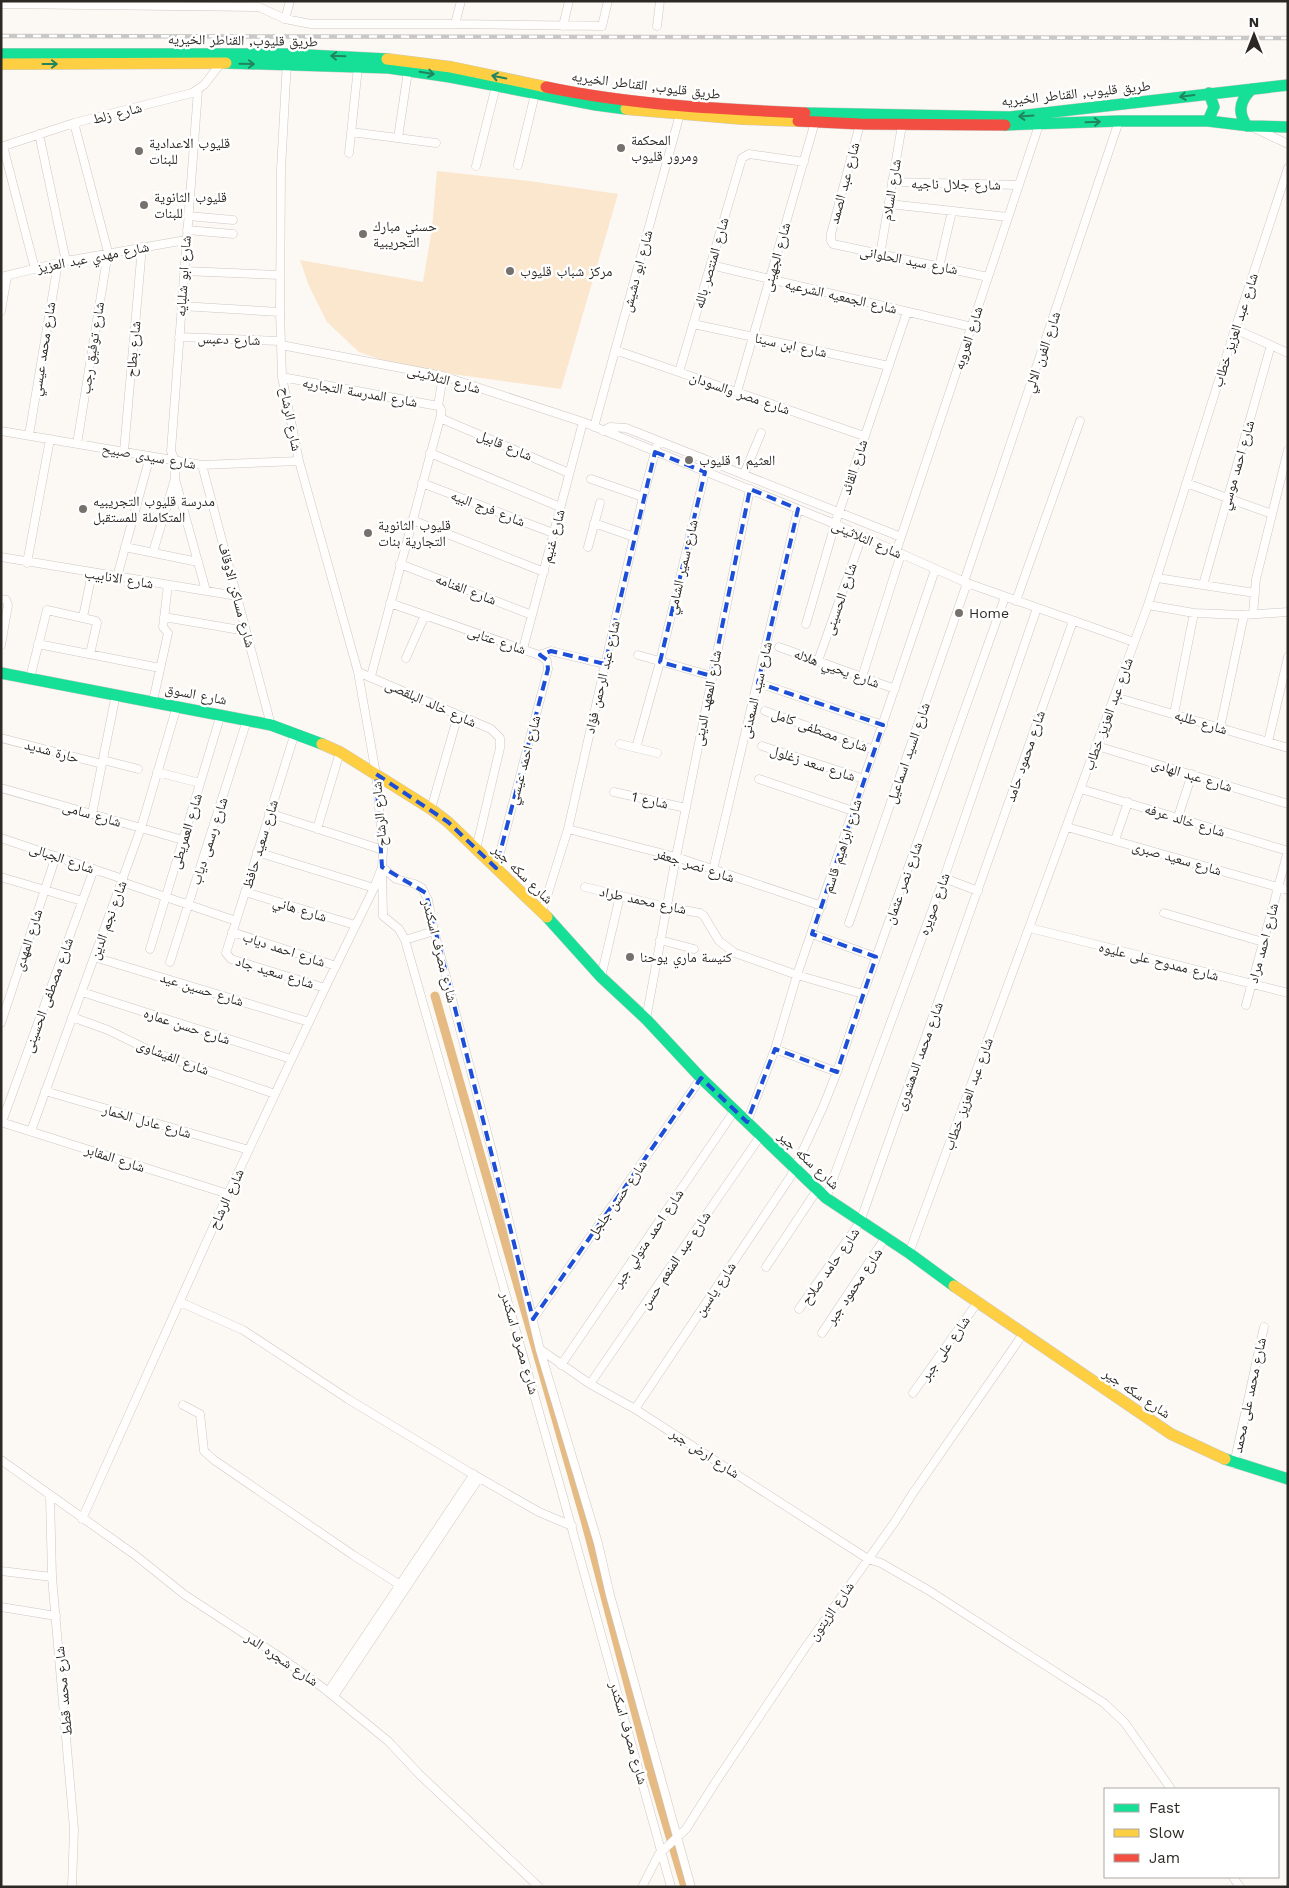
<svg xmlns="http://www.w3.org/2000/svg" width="1289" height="1888" viewBox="0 0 1289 1888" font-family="'Work Sans','Noto Naskh Arabic',sans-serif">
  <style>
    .green { fill: #fbe6ce }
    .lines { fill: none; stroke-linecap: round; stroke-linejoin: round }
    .canal { stroke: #e5ba83; stroke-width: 9 }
    .street-casing { stroke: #ccc8c4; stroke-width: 9 }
    .fast-casing { stroke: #ccc8c4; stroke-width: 12 }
    .slow-casing { stroke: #ccc8c4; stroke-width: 12 }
    .jam-casing { stroke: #ccc8c4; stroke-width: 12 }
    .street { stroke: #fffefd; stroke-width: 8 }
    .fast { stroke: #16e098; stroke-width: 11 }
    .slow { stroke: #ffcf43; stroke-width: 11 }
    .jam { stroke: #f24e42; stroke-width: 11 }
    .rail-casing { stroke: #c9c8c6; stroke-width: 4.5 }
    .rail { stroke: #fff; stroke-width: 2.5; stroke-dasharray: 8; stroke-linecap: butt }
    .oneway { stroke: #21845e }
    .marked { fill: none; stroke: #1d4ed8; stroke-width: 4; stroke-dasharray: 10 6; stroke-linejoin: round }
    .poi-dot { fill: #75716c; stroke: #fff; stroke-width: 2 }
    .labels { text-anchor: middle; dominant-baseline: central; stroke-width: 5; stroke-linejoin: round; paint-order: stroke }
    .street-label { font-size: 14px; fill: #2c2823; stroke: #fff }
    .poi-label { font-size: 14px; fill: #2c2823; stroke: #fff; text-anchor: start }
  </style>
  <rect width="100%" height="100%" fill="#fcf8f4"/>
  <path class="green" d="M437 171 529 181 618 194 561 389 402 367 359 352 327 322 309 286 300 260 423 282 432 229Z"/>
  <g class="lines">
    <path class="canal" d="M435 996 586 1524 652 1776 685 1887"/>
    <g class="street-casing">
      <path id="street" d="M1 4 259 7 285 19 311 24H455L602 26 608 1
        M285 19 290 1
        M455 24 461 1
        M563 26 569 1
        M657 26 660 1
        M74 123 108 252 77 444
        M860 124 831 234V241L833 244 988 277
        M1254 128 1288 144
        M351 132 436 143
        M39 134 66 261
        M398 138 408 71
        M3 146 35 269
        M1 147 74 123 192 93 204 85 221 63
        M349 153 358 67
        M518 165 535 94
        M476 166 496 86
        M892 182 1019 185
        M889 204 1008 217
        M188 216 233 220
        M187 230 233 234
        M880 255 902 125
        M711 265 972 327
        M939 267 952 211
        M184 271 280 275
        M1 277 66 261 186 240
        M181 306 280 312
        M1 311 7 276
        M693 324 889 366
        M1235 329 1288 353
        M179 337 280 341
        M281 345 443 376 583 422 835 524 967 583 1134 642
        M615 350 864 436
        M679 372 742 158 749 154 804 162
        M282 377 438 406
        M737 392 815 122
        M438 406 443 376
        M440 418 569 473
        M594 427 680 114
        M1 431 202 465 299 461
        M603 431 610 427 626 428 901 537
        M29 435 58 263
        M124 451 142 247
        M430 453 560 507
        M202 465 271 725
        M744 474 761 433
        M175 479 206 591
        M591 479 643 497
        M422 483 553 533
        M1186 483 1272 514
        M412 520 544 572
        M594 523 634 537
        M125 547 198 562
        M588 547 600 503
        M153 552 175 479V461L171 451 198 90
        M896 552 1039 125
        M1 557 237 596
        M27 563 50 439
        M400 564 532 615
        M117 577 150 456
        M1157 578 1255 593
        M964 582 1119 121
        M1203 585 1271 345
        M1 599 6 600 8 605 1 645
        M1016 601 1080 421
        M390 603 539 655 551 651 605 664
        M1148 605 1194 613 1244 615 1288 612
        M1253 614 1256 579 1288 450
        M83 617 92 573
        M164 617 246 631
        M806 624 835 524 907 312
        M38 644 160 668
        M779 647 895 689
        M523 649 583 422
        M638 655 712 676
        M406 658 425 615
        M818 661 862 536
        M358 672 491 729 500 738V748L476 849
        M371 676 441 415V409L438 406
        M862 677 901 554
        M30 678 47 610 96 621 97 623 90 654
        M758 683 883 725
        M1115 697 1288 748
        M153 701 168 633 163 627 168 585
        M765 711 874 750
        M1174 714 1194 613
        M1220 728 1244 615
        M295 733 226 953 231 959 325 988
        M1 738 102 764
        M1268 742 1288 657
        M620 744 657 753
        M762 746 864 779
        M1097 746 1288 804
        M636 748 660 662 705 472
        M103 760 138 769
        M157 772 200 783
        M759 779 853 811
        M1 788 183 840
        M1081 789 1288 851
        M614 792 686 808
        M431 809 458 715
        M269 813 383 850
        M92 814 116 694
        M1178 817 1192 774
        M1067 827 1288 890
        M317 829 340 752
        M568 829 676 857 822 906
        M1 838 123 879
        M1115 840 1128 802
        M257 852 374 888
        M382 867 396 879 415 884 422 888 428 900 434 931 492 1151 540 1350 598 1543 610 1595 691 1887
        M496 868 548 669 547 661 540 655
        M713 870 798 509
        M382 871 383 916 399 929 405 940 562 1493 671 1887
        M1 877 82 901
        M944 878 978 891
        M122 882 236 921
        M585 887 666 907 700 913 704 916 719 941 735 953 797 975 863 994
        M245 892 355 925
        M542 912 568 829 643 497 658 441
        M1164 913 1263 942
        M849 923 967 583
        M1030 928 1288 993
        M232 932 336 966
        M812 934 876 957
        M405 940 434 931
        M660 940 694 949
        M150 949 221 714
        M94 957 309 1022
        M170 962 247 720
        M601 977 620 896
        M82 992 291 1059
        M1246 1005 1288 851
        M72 1017 108 1030 153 1052 275 1094
        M646 1019 676 857 750 489
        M1 1023 56 856
        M775 1049 837 1072
        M45 1091 249 1150
        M1 1122 228 1194
        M2 1122 94 869
        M747 1122 775 1049 797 975 935 570
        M31 1131 141 828 177 706
        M826 1198 944 878 1037 608
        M909 1253 1148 605 1235 329 1288 168
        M766 1267 817 1190
        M180 1302 243 1330 348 1399 469 1472 539 1512 572 1526
        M799 1309 860 1222 1073 621
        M533 1319 701 1078
        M822 1333 885 1238
        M541 1350 590 1384 635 1409 868 1559 881 1563 928 1590 1104 1703 1125 1723 1171 1789
        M561 1365 735 1110
        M590 1384 761 1135
        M913 1393 977 1303
        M183 1405 200 1414 204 1451 214 1460 353 1555 405 1588
        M635 1409 791 1176 823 1107 837 1072 863 994 1005 597
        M1 1460 135 1555 185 1595 277 1655 322 1687 388 1741 420 1775 539 1887
        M1234 1464 1264 1327
        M50 1496 52 1577 74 1829 72 1887
        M82 1519 228 1194 325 988 374 888 382 867 383 850 376 774 358 672 299 461 282 377 280 312 281 169 287 61
        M1 1571 52 1577
        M1 1607 56 1616
        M328 1692 474 1474
        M334 1696 479 1478
        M1233 1877 1240 1887
        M642 1887 659 1854 686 1829 715 1783 805 1648 894 1523 913 1493 1023 1334"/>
    </g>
    <g class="fast-casing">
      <path id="fast" d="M1 54H287L387 59
        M226 63 389 68 450 77 596 105 626 109
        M805 113 1010 117 1288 85
        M1208 121 1214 107 1209 93
        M1005 125 1119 121H1208L1250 126 1288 127
        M1247 126C1237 112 1240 100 1252 89
        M1 673 271 725 322 744
        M547 917 601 977 646 1019 701 1078 826 1198 909 1253 954 1286
        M1225 1459 1288 1479"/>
    </g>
    <g class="slow-casing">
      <path id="slow" d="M387 59 451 67 546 87
        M1 64 226 63
        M626 109 742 119 798 121
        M322 744 340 752 431 809 448 822 547 917
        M954 1286 1171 1434 1225 1459"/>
    </g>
    <g class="jam-casing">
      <path id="jam" d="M546 87C631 105 718 109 805 113
        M798 121 860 124 1005 125"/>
    </g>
    <use href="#street" class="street"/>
    <use href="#fast" class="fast"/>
    <use href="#slow" class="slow"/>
    <use href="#jam" class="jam"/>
    <g class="rail-casing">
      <path id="rail" d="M1 36 1288 38"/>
    </g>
    <use href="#rail" class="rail"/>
  </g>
  <defs><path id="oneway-shaft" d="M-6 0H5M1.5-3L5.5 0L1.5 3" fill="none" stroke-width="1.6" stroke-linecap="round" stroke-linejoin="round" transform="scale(1.25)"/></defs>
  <g class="oneway">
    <use href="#oneway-shaft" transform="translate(338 56) rotate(-178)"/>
    <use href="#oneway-shaft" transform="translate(50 64)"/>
    <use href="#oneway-shaft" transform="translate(247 64) rotate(1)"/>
    <use href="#oneway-shaft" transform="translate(427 73) rotate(9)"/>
    <use href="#oneway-shaft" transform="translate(499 77) rotate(-168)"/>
    <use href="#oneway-shaft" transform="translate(1187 96) rotate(173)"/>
    <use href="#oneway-shaft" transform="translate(1026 116) rotate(176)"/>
    <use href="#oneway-shaft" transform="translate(1093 122) rotate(-2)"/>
  </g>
  <path class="marked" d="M655 452 705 472 660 662 712 676 750 489 798 509 758 683 883 725 812 934 876 957 837 1072 775 1049 747 1122 701 1078 533 1319 426 893 382 867 376 774 448 822 496 868 548 669 547 660 540 655 551 651 605 664Z"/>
  <g class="poi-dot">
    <circle cx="621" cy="148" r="5"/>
    <circle cx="139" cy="151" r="5"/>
    <circle cx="144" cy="205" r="5"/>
    <circle cx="363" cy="234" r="5"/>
    <circle cx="510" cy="271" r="5"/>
    <circle cx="689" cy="460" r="5"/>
    <circle cx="83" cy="509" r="5"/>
    <circle cx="368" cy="533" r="5"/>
    <circle cx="959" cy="613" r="5"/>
    <circle cx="630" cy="957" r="5"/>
  </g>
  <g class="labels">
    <g class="street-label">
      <text transform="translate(243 40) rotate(1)">طريق قليوب, القناطر الخيريه</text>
      <text transform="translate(646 85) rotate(7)">طريق قليوب, القناطر الخيريه</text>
      <text transform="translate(1076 93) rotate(-6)">طريق قليوب, القناطر الخيريه</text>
      <text transform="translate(117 113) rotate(-14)">شارع زلط</text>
      <text transform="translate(844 183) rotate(-75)">شارع عبد الصمد</text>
      <text transform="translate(956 184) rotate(1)">شارع جلال ناجيه</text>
      <text transform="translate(891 190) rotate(-81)">شارع السلام</text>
      <text transform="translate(93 257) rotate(-11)">شارع مهدي عبد العزيز</text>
      <text transform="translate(776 257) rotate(-74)">شارع الجهينى</text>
      <text transform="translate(909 260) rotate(11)">شارع سيد الحلوانى</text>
      <text transform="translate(711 263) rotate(-74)">شارع المنتصر بالله</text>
      <text transform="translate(637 271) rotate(-75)">شارع ابو دشيش</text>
      <text transform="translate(183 276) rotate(-86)">شارع ابو شلبايه</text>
      <text transform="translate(841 296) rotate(13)">شارع الجمعيه الشرعيه</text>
      <text transform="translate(1235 330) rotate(-72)">شارع عبد العزيز خطاب</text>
      <text transform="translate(968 338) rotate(-72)">شارع العروبه</text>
      <text transform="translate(229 339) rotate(2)">شارع دعبس</text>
      <text transform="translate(791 345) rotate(12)">شارع ابن سينا</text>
      <text transform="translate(92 348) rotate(-81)">شارع توفيق رجب</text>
      <text transform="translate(43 349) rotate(-81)">شارع محمد عيسي</text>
      <text transform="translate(133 349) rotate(-85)">شارع بطاح</text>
      <text transform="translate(1042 352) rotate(-71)">شارع الفرن الالي</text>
      <text transform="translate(444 379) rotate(15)">شارع الثلاثينى</text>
      <text transform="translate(360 392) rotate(10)">شارع المدرسة التجاريه</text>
      <text transform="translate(740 393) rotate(19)">شارع مصر والسودان</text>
      <text transform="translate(291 419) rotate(79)">شارع الرشاح</text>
      <text transform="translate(505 445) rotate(23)">شارع قابيل</text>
      <text transform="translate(149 456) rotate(10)">شارع سيدى صبيح</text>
      <text transform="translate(1237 465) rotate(-74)">شارع احمد موسي</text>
      <text transform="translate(854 467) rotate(-72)">شارع القائد</text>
      <text transform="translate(488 508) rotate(21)">شارع فرج البيه</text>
      <text transform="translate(553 536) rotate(-75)">شارع غنيم</text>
      <text transform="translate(867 539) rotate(24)">شارع الثلاثينى</text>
      <text transform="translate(682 567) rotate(-77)">شارع سمير الشامي</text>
      <text transform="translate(119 578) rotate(9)">شارع الانابيب</text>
      <text transform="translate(466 589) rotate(21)">شارع الغنامه</text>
      <text transform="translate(237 595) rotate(75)">شارع مساكن الاوقاف</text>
      <text transform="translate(840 599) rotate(-71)">شارع الحسينى</text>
      <text transform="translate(497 640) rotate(19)">شارع عتابى</text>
      <text transform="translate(837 668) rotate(20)">شارع يحيي هلاله</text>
      <text transform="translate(602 677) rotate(-77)">شارع عبد الرحمن فؤاد</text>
      <text transform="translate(756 690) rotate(-77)">شارع سيد السعدنى</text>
      <text transform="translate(196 694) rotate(11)">شارع السوق</text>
      <text transform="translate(707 698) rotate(-79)">شارع المعهد الدينى</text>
      <text transform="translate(431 703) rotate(24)">شارع خالد البلقصى</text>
      <text transform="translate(1108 714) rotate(-70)">شارع عبد العزيز خطاب</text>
      <text transform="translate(1201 722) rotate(17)">شارع طلبه</text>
      <text transform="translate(820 730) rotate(20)">شارع مصطفى كامل</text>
      <text transform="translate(52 751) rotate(15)">حارة شديد</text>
      <text transform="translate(908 753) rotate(-71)">شارع السيد اسماعيل</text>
      <text transform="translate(1025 756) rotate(-71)">شارع محمود حامد</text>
      <text transform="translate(524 760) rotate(-75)">شارع احمد عيسي</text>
      <text transform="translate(813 763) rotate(18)">شارع سعد زغلول</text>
      <text transform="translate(1192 775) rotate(17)">شارع عبد الهادى</text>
      <text transform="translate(650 800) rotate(12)">شارع 1</text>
      <text transform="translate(92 814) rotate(16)">شارع سامى</text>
      <text transform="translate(379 814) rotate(-95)">شارع الرشاح</text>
      <text transform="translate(1185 820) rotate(17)">شارع خالد عرفه</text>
      <text transform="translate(186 831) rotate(-73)">شارع العمريطى</text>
      <text transform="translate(209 841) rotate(-72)">شارع رسمى دياب</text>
      <text transform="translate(260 844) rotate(-73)">شارع سعيد حافظ</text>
      <text transform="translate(842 846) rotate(-72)">شارع ابراهيم قاسم</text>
      <text transform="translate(62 858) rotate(19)">شارع الجبالى</text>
      <text transform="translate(1177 858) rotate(16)">شارع سعيد صبرى</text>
      <text transform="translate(695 865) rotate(18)">شارع نصر جعفر</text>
      <text transform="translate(523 874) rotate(44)">شارع سكه جير</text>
      <text transform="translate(903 883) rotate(-70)">شارع نصر عثمان</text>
      <text transform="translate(643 900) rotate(12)">شارع محمد طراد</text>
      <text transform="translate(934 904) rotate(-70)">شارع صويره</text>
      <text transform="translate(300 909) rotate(17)">شارع هاني</text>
      <text transform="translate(108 920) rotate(-70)">شارع نجم الدين</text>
      <text transform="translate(28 940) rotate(-72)">شارع المهدى</text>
      <text transform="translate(1263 943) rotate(-75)">شارع احمد مراد</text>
      <text transform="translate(284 949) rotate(18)">شارع احمد دياب</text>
      <text transform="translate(440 951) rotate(76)">شارع مصرف اسكندر</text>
      <text transform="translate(1159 961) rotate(14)">شارع ممدوح على عليوه</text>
      <text transform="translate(275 972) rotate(17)">شارع سعيد جاد</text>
      <text transform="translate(202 989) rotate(17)">شارع حسين عيد</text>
      <text transform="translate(48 995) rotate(-70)">شارع مصطفى الحسينى</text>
      <text transform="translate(187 1026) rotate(18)">شارع حسن عماره</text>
      <text transform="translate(919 1056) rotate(-70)">شارع محمد الدهشورى</text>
      <text transform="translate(173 1057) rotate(21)">شارع الفيشاوى</text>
      <text transform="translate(968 1094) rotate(-70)">شارع عبد العزيز خطاب</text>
      <text transform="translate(147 1121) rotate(16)">شارع عادل الخمار</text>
      <text transform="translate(115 1158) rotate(18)">شارع المقابر</text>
      <text transform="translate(809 1160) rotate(43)">شارع سكه جير</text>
      <text transform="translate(226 1199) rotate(-65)">شارع الرشاح</text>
      <text transform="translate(617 1199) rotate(-55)">شارع حسن جلجل</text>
      <text transform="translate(648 1238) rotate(-56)">شارع احمد متولي جبر</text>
      <text transform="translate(675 1260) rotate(-56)">شارع عبد المنعم حسن</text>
      <text transform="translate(830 1266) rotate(-55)">شارع حامد صلاح</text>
      <text transform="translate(854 1286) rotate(-56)">شارع محمود جبر</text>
      <text transform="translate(715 1289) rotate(-56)">شارع ياسين</text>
      <text transform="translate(520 1343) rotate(74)">شارع مصرف اسكندر</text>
      <text transform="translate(945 1348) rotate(-55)">شارع على جبر</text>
      <text transform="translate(1137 1393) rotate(34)">شارع سكه جير</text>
      <text transform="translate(1249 1395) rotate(-78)">شارع محمد على محمد</text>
      <text transform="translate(705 1453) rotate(33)">شارع ارض جبر</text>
      <text transform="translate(831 1611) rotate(-55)">شارع الزيتون</text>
      <text transform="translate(282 1659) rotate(34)">شارع شجره الدر</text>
      <text transform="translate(63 1691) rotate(-95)">شارع محمد قطط</text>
      <text transform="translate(629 1733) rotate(74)">شارع مصرف اسكندر</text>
    </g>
    <g class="poi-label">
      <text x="631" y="140">المحكمة<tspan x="631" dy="16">ومرور قليوب</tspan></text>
      <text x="149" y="143">قليوب الاعدادية<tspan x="149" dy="16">للبنات</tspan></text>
      <text x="154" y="197">قليوب الثانوية<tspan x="154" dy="16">للبنات</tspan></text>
      <text x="373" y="226">حسني مبارك<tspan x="373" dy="16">التجريبية</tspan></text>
      <text x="520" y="271">مركز شباب قليوب</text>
      <text x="699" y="460">العثيم 1 قليوب</text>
      <text x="93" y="501">مدرسة قليوب التجريبيه<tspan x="93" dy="16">المتكاملة للمستقبل</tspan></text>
      <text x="378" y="525">قليوب الثانوية<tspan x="378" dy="16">التجارية بنات</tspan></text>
      <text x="969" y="613">Home</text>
      <text x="640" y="957">كنيسة ماري يوحنا</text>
    </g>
  </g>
  <rect width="1289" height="1888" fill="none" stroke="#2c2823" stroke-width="5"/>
  <rect x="1104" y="1788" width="175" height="90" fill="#ffffff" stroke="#aba9a7"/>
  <rect x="1114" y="1804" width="25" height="8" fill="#16e098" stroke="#aba9a7"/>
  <text x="1149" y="1813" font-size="15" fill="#2c2823">Fast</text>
  <rect x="1114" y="1829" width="25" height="8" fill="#ffcf43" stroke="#aba9a7"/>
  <text x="1149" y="1838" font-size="15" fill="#2c2823">Slow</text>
  <rect x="1114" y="1854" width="25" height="8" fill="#f24e42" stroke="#aba9a7"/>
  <text x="1149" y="1863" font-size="15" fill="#2c2823">Jam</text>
  <g transform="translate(1254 35)" stroke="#ffffff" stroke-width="4" paint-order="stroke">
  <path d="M0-4L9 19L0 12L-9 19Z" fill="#2c2823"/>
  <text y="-8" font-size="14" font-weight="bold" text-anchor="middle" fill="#2c2823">N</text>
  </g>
</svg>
